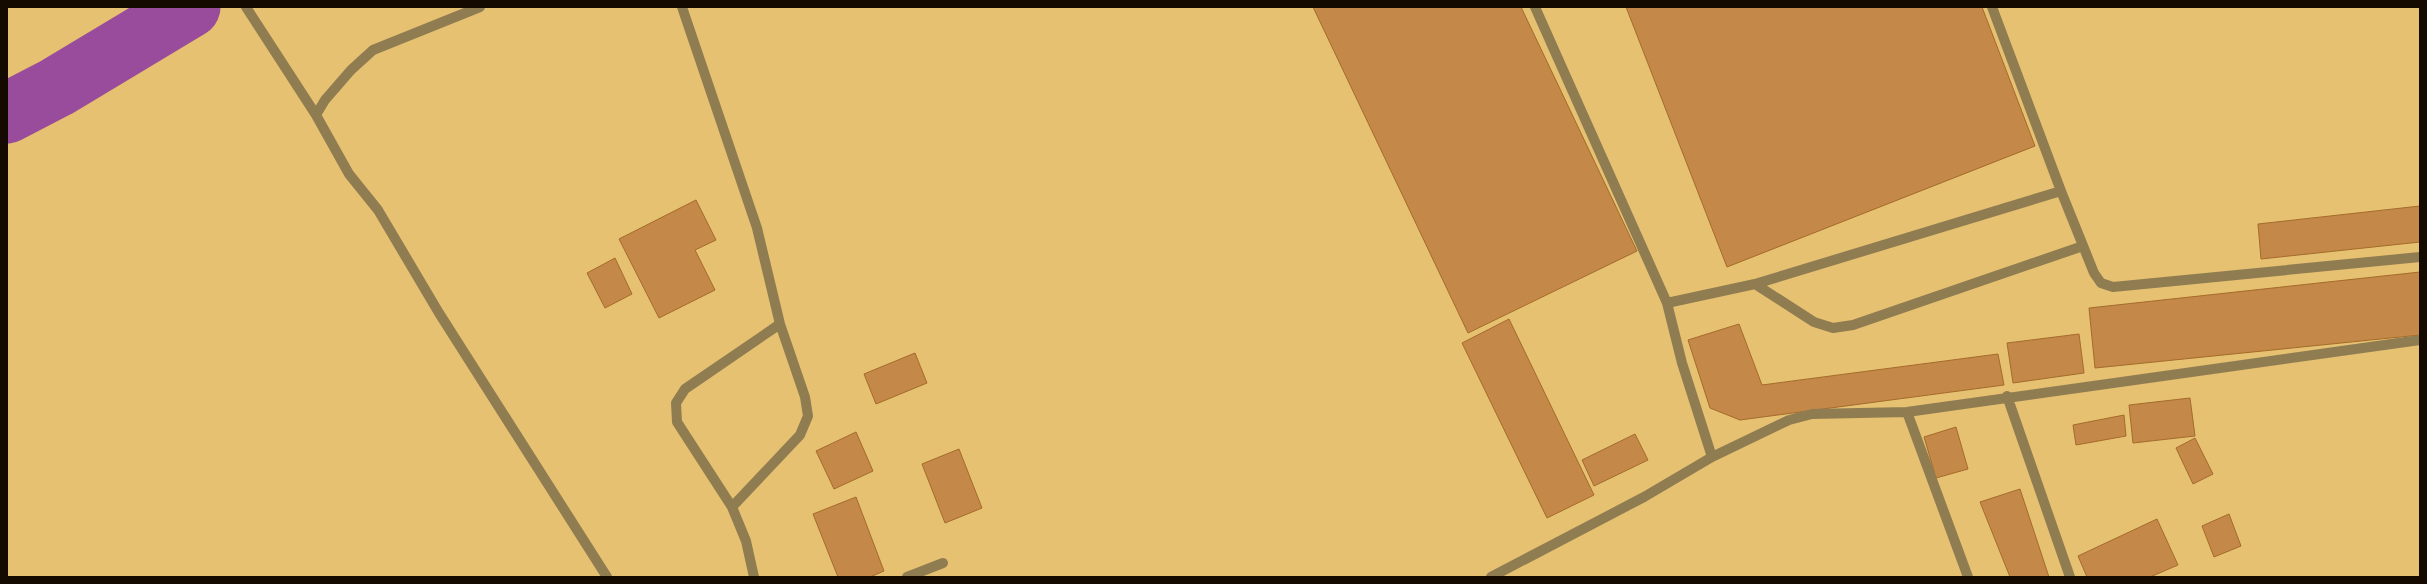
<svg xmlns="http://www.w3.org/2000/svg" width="2427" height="584" font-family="Helvetica,sans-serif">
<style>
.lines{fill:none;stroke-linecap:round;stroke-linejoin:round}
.river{stroke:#984c9b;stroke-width:61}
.building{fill:#c48849;stroke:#a46b2a}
.minor{stroke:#907c51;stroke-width:10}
</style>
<rect width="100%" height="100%" fill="#e5c171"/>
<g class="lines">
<path class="river" d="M7 113 57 87 190 7"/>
</g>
<path class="building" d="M1313 7H1521L1637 251 1468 333Z
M1626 7H1982L2035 146 1727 267Z
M696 200 716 240 695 250 715 290 659 318 619 239Z
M2420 206V242L2261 259 2258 224Z
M615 258 632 294 605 308 587 273Z
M2420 272V335L2095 368 2089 308Z
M1509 319 1594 495 1547 518 1462 343Z
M1739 324 1762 385 1998 354 2004 385 1740 420 1710 408 1688 340Z
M2079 334 2084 373 2013 383 2007 343Z
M915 353 927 383 876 404 864 374Z
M2190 398 2195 436 2133 443 2129 405Z
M2124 415 2126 436 2076 445 2073 425Z
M1956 427 1968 469 1936 478 1924 437Z
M856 432 873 471 834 489 816 451Z
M1635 434 1648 460 1594 486 1582 460Z
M2195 438 2213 474 2193 484 2176 448Z
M959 449 982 508 945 523 922 464Z
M2020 489 2049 577H2010L1980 502Z
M856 497 884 571 870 577H838L813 514Z
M2229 514 2241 546 2214 557 2202 526Z
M2157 519 2178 565 2150 577H2087L2078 556Z"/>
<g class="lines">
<path class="minor" d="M246 7 316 115 349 174 378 210 439 313 607 577
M682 7 757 228 780 324 805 397 808 416 800 435 732 507 746 541 754 577
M1535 7 1667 303
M1992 7 2061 191
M316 115 325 100 351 70 373 50 480 7
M1755 284 1814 322 1833 328 1853 325 2083 246
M2007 396 2070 577
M1907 412 1968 577
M1712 457 1682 363 1667 303 1755 284 2061 191 2094 273 2101 283 2113 287 2420 257
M732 507 677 422 676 403 685 389 780 324
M907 577 943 563
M1491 577 1644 497 1712 457 1789 420 1812 414 1907 412 2420 340"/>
</g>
<rect width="2427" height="584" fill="none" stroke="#140a00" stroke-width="16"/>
</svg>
